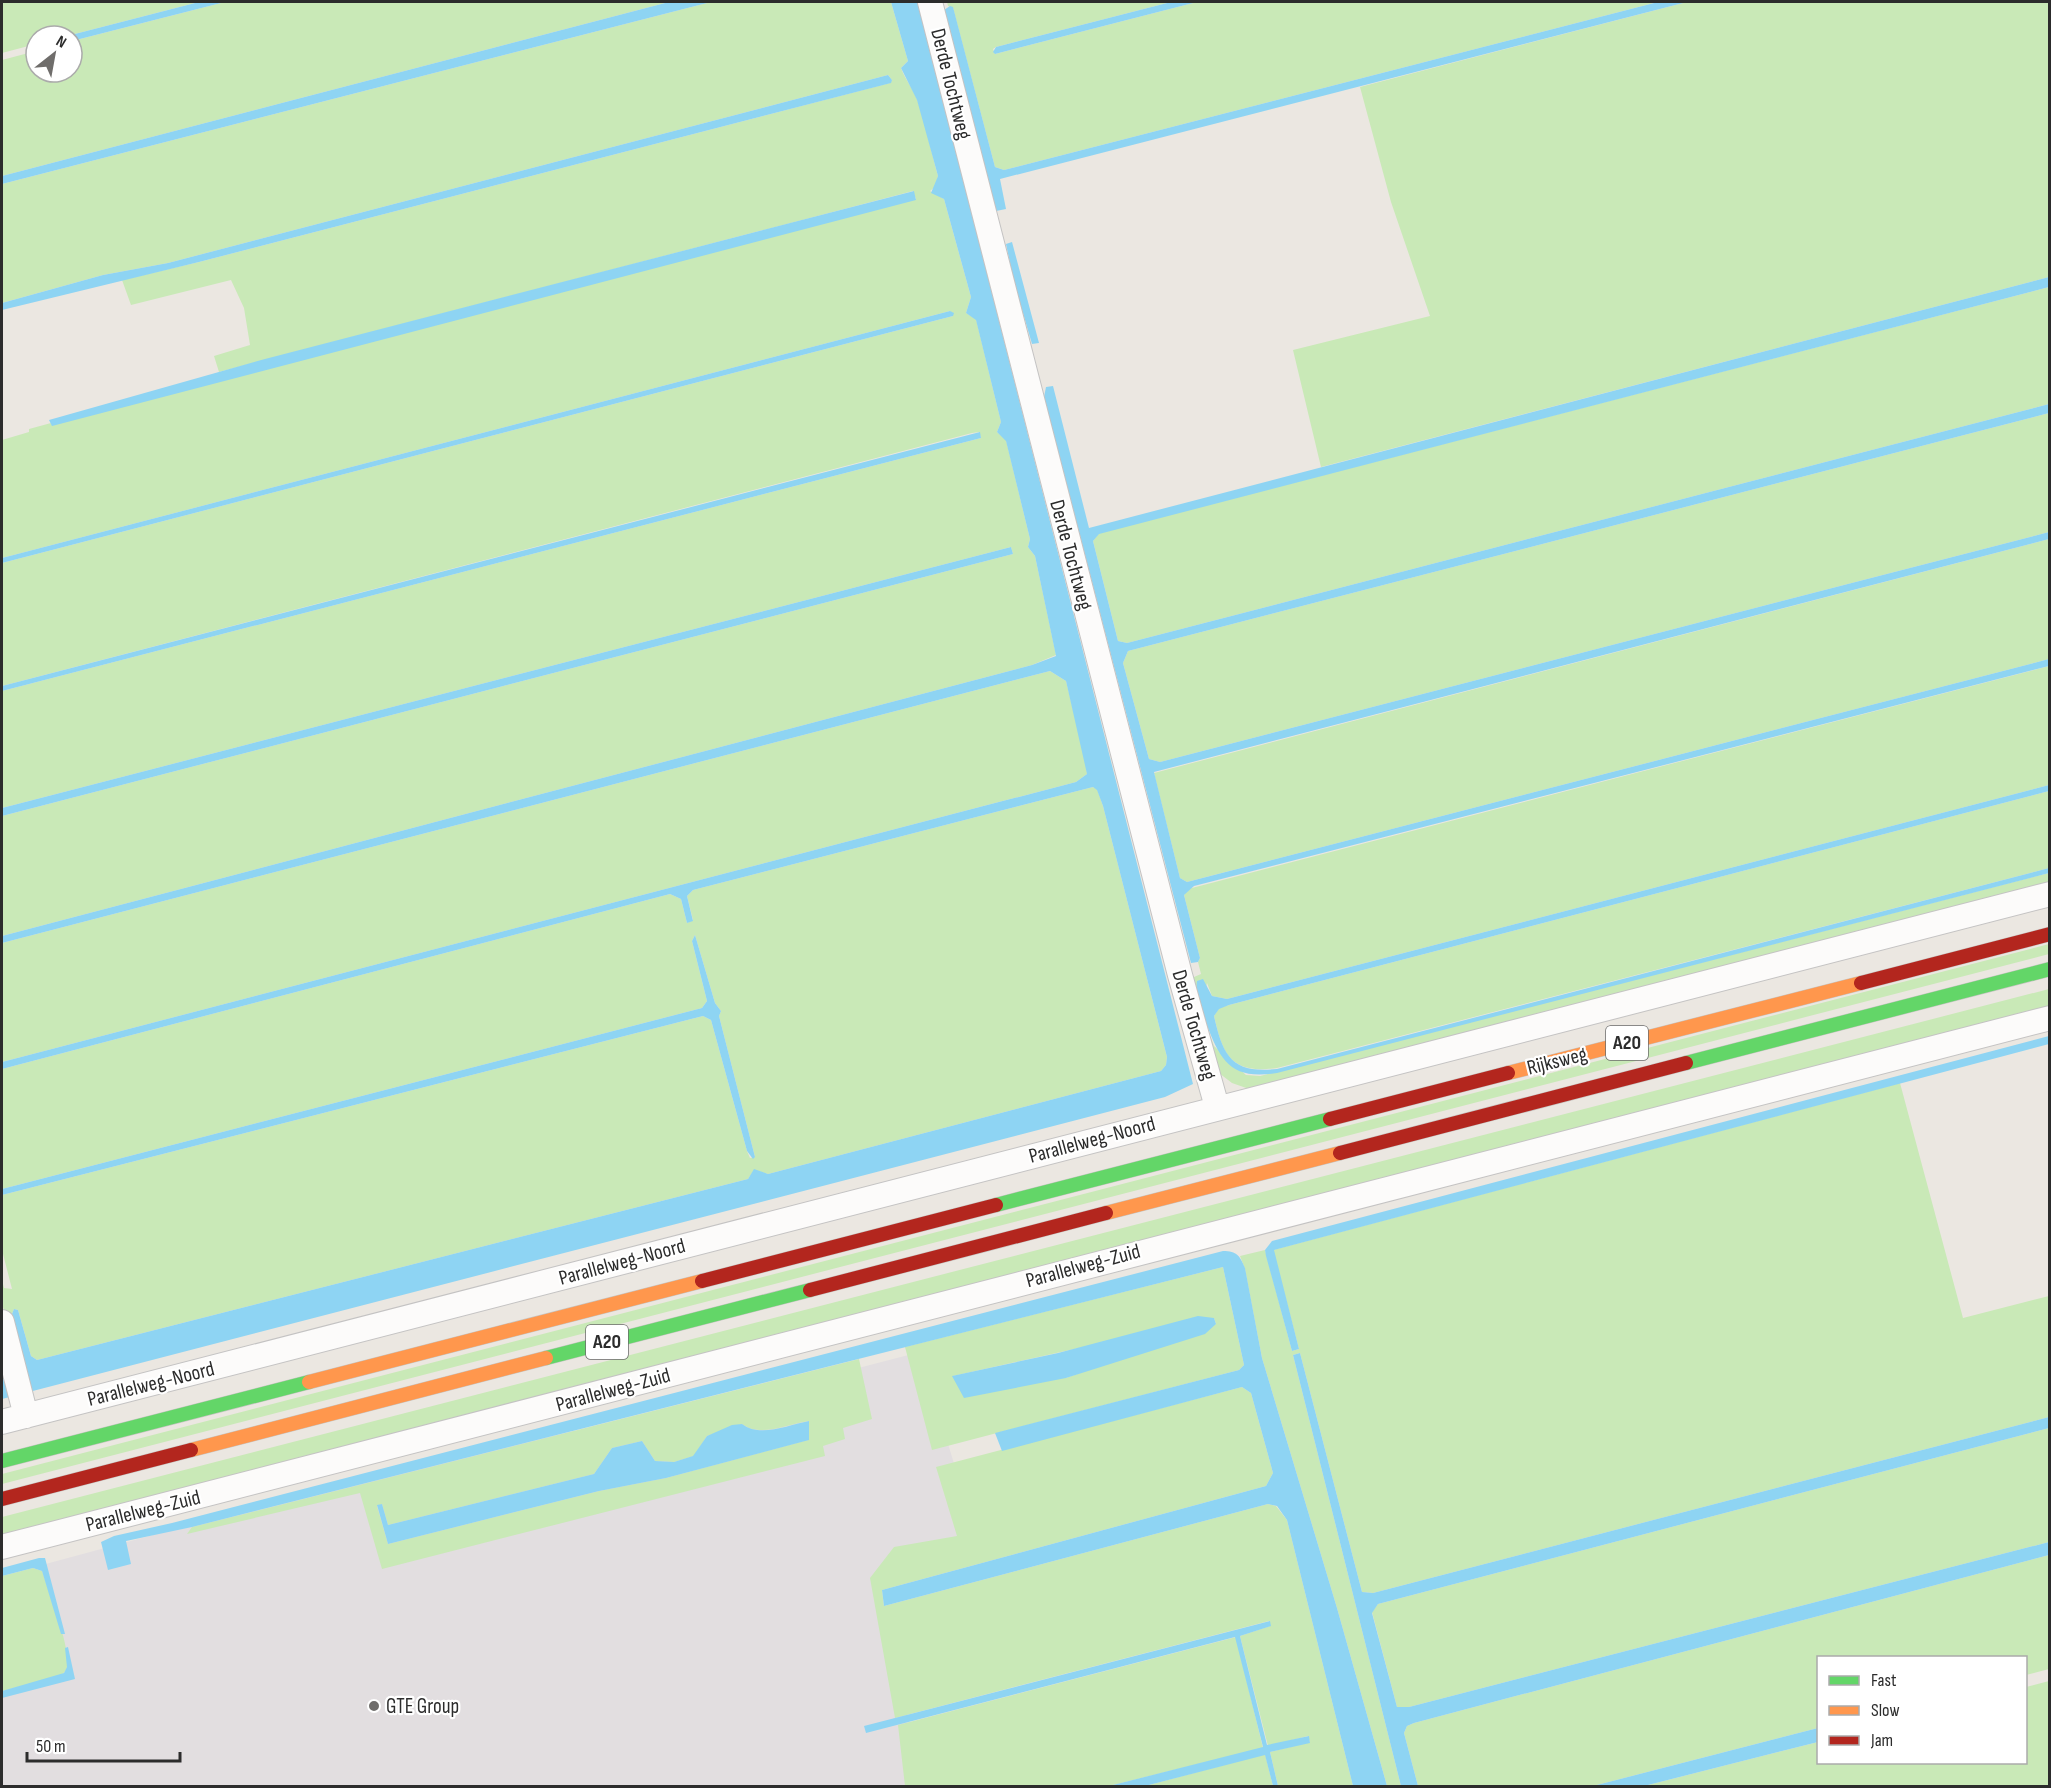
<svg xmlns="http://www.w3.org/2000/svg" width="2051" height="1788" font-family="'Sofia Sans Condensed',sans-serif">
<style>
.industrial{fill:#e2dee0}
.green{fill:#c9e9b7;fill-rule:evenodd}
.water{fill:#8ed4f3}
.lines{fill:none;stroke-linecap:round;stroke-linejoin:round}
.street-casing{stroke:#c4c3c3;stroke-width:26}
.fast-casing{stroke:#c6c4c2;stroke-width:15}
.slow-casing{stroke:#c6c4c2;stroke-width:15}
.jam-casing{stroke:#c6c4c2;stroke-width:15}
.street{stroke:#fcfbfa;stroke-width:24}
.fast{stroke:#63d668;stroke-width:14}
.slow{stroke:#ff974d;stroke-width:14}
.jam{stroke:#b3261e;stroke-width:14}
.poi-dot{fill:#6f6d6b;stroke:#fff;stroke-width:2}
.labels{text-anchor:middle;dominant-baseline:central;stroke-width:4.5;stroke-linejoin:round;paint-order:stroke}
.shield{fill:#fff;stroke:#6b6b6b;stroke-width:1.5}
.shield-label{font-size:20px;font-weight:bold;fill:#2c2c2c}
.street-label{font-size:21px;fill:#2c2c2c;stroke:#fff}
.poi-label{font-size:21px;fill:#2c2c2c;stroke:#fff;text-anchor:start}
</style>
<rect width="100%" height="100%" fill="#ebe7e1"/>
<path class="industrial" d="M920 1352 981 1552 876 1583 924 1786H2V1695L42 1565 371 1476 843 1372Z"/>
<path class="green" d="M2 2H199L67 36H36V44L2 53Z
M225 2H669L2 176V60L36 51V72H72V41Z
M711 2H891L908 61 901 68C905 80 914 89 918 102 926 126 931 151 938 176L935 187 930 191 944 199 971 297 966 313 976 319 1001 422 997 432 1006 440 1030 539 1028 547 1035 556 1056 655 1032 665 2 936V816L1013 554 1011 547 2 808V691L981 438 979 432 972 433 2 686V563L953 316 950 311 2 558V440L29 432V429L51 423 52 425 916 199 913 191 219 372 214 356 250 345 244 308 231 280 131 305 122 280 199 262 890 83 892 80 888 75 168 263 103 275 2 303V184Z
M947 2H1171L996 47 993 49 995 54 1197 2H1658L1004 170 995 167 953 8 948 6Z
M1687 2H2049V277L1321 467 1293 350 1430 316 1391 202 1360 87Z
M2049 287V404L1127 643 1118 641 1093 541 1099 533Z
M2049 413V532L1160 762 1149 759 1123 663 1128 651Z
M2049 539V659L1210 876 1187 882 1180 878 1154 773Z
M2049 666V785L1227 999 1212 996 1207 983 1201 1011 1214 1046 1246 1075 1260 1076 2049 873V886L1252 1090 1232 1083 1215 1070 1192 982 1194 977 1201 974 1198 962 1200 958 1184 895 1188 889Z
M1050 671 1066 681 1086 762 1087 774 1076 782 2 1062V943Z
M1093 787 1097 789 1103 806 1167 1057 1166 1065 1161 1071 768 1174 754 1170 748 1179 37 1360 31 1356 18 1310 14 1309 12 1314 25 1365 19 1371 2 1303V1280L4 1288 12 1289 2 1250V1195L703 1016 711 1020 747 1151 750 1158 755 1157 719 1016 721 1011 715 1003 695 935 692 941 707 1001 702 1008 2 1189V1069L670 894 681 899 687 923 693 920 687 896 693 890Z
M2049 791V868L1277 1068C1231 1074 1223 1056 1214 1016L1219 1008 1229 1005Z
M2049 944V954L2 1484V1474Z
M2049 989V1011L2 1539V1517Z
M1900 1083 1963 1318 2049 1296V1417L1373 1593 1362 1592 1300 1353 1293 1355 1401 1786H1387L1337 1608 1262 1358 1245 1269 1240 1256 1265 1250 1292 1351 1299 1349 1273 1250Z
M1223 1267 1244 1365 1239 1370 932 1450 905 1347ZM1214 1318 1216 1324 1066 1378 953 1376Z
M859 1359 872 1419 843 1428 845 1439 823 1446 825 1456 382 1569 360 1493 187 1534 192 1527ZM809 1421 808 1440 666 1478 599 1491 388 1544 377 1506 382 1504 388 1525 594 1474 612 1448 642 1441 655 1461 674 1462 694 1456 707 1436 742 1424C760 1438 788 1424 809 1421Z
M1242 1387 1251 1393 1273 1473 1266 1486 882 1590 884 1606 1268 1504 1276 1506 1287 1520 1353 1786H1278L1270 1752 1310 1742 1308 1736 1268 1746 1240 1636 1270 1626 1269 1621 895 1718 870 1578 894 1547 957 1536 936 1467Z
M2049 1428V1542L1409 1707H1397L1372 1612 1378 1604Z
M2049 1555V1669L2026 1675V1658H1818V1728L1593 1786H1418L1404 1733 1407 1726 1414 1723Z
M33 1568 42 1571C49 1593 71 1648 67 1667 66 1673 61 1675 57 1677L2 1691V1576Z
M1236 1637 1263 1748 1109 1786H905L898 1725Z
M2049 1681V1786H1644L1818 1742V1762H2026V1687Z
M1265 1754 1273 1786H1145Z"/>
<path class="water" d="M199 2H225L72 41V36H67Z
M669 2H711L2 184V176Z
M891 2H918L1193 1084 1165 1097 2 1399V1369L25 1365 12 1314 14 1309 18 1310 31 1356 37 1360 748 1179 754 1169 768 1174 1161 1071 1166 1065 1167 1057 1103 806 1097 790 1093 787 693 890 687 896 693 921 687 923 681 899 670 894 2 1069V1062L1076 782 1087 774 1066 681 1050 671 2 943V936L1032 665 1056 656 1035 556 1028 547 1030 539 1006 441 997 432 1001 422 976 320 966 313 971 297 944 199 931 193 938 176 917 100 901 68 908 61Z
M1171 2H1197L995 54 993 52 996 47Z
M1658 2H1687L1000 179 1006 209 996 211 944 10 950 6 953 7 995 167 1004 170Z
M888 75 892 80 891 83 199 262 2 310V303L103 275 168 263Z
M914 191 916 200 52 426 49 420 265 359Z
M1012 242 1039 343 1032 344 1014 282 1006 244Z
M2049 277V287L1099 534 1093 541 1118 641 1127 643 2049 404V413L1128 651 1123 663 1149 759 1160 762 2049 532V539L1154 772 1180 878 1187 882 2049 659V666L1194 886 1184 895 1200 958 1198 962 1191 963 1044 397 1046 387 1053 386 1089 528Z
M950 311 954 313 953 316 2 563V558Z
M980 432 981 438 2 691V686Z
M1011 547 1013 554 2 816V808Z
M2049 785V791L1229 1005 1219 1009 1214 1016C1223 1056 1232 1074 1277 1069L2049 868V873L1277 1073C1231 1080 1221 1062 1206 1023 1201 1011 1195 995 1197 981L1203 979 1212 996 1227 999Z
M695 935 715 1003 721 1011 719 1016 755 1157 753 1159 747 1151 711 1020 703 1016 2 1195V1189L702 1008 707 1001 692 941Z
M2049 1036V1044L1274 1250 1299 1349 1292 1351 1266 1256 1265 1250 1272 1241Z
M1223 1251C1237 1251 1240 1256 1245 1268L1262 1358 1337 1608 1387 1786H1353L1287 1520 1277 1506 1268 1504 884 1606 882 1590 1266 1486 1273 1473 1251 1393 1242 1387 1002 1451 995 1433 1239 1370 1244 1365 1223 1267 192 1527 126 1541 131 1564 108 1570 101 1542 114 1536 172 1523Z
M1198 1316 1214 1318 1216 1324 1205 1334 1066 1378 964 1398 952 1376 1058 1353Z
M1300 1353 1362 1592 1373 1593 2049 1417V1428L1378 1604 1372 1613 1397 1707H1409L2049 1542V1555L1414 1723 1407 1726 1404 1733 1418 1786H1401L1293 1355Z
M809 1421V1440L666 1478 599 1491 388 1544 377 1505 382 1504 388 1525 594 1474 612 1448 642 1441 655 1461 674 1462 693 1456 707 1436 732 1425 742 1424C760 1438 788 1425 809 1421Z
M39 1558H45L65 1634H61L42 1571 33 1568 2 1576V1568Z
M1270 1621 1271 1626 1240 1636 1267 1745 1309 1736 1310 1743 1270 1752 1278 1786H1273L1265 1755 1145 1786H1109L1263 1747 1235 1637 866 1733 864 1726Z
M68 1647 75 1679 2 1698V1691L64 1673 67 1667 65 1648Z
M1818 1728V1742L1644 1786H1593Z"/>
<g class="lines">
<g class="street-casing">
<path id="street" d="M930 2 1180 975 1217 1107
M2 1322 26 1416
M2 1422 2050 894
M2 1547 2050 1018"/>
</g>
<g class="fast-casing">
<path id="fast" d="M1686 1063 2050 969
M996 1205 1330 1119
M546 1358 810 1290
M2 1461 309 1382"/>
</g>
<g class="slow-casing">
<path id="slow" d="M1508 1073 1861 983
M1106 1213 1340 1153
M309 1382 702 1281
M191 1450 546 1358"/>
</g>
<g class="jam-casing">
<path id="jam" d="M1861 983 2050 934
M1330 1119 1508 1073
M1340 1153 1686 1063
M702 1281 996 1205
M810 1290 1106 1213
M2 1499 191 1450"/>
</g>
<use href="#street" class="street"/>
<use href="#fast" class="fast"/>
<use href="#slow" class="slow"/>
<use href="#jam" class="jam"/>
</g>
<circle class="poi-dot" cx="374" cy="1706" r="6"/>
<g class="labels">
<g class="shield">
<rect x="1606" y="1026" width="42" height="34" rx="4.5"/>
<rect x="586" y="1325" width="42" height="34" rx="4.5"/>
</g>
<g class="shield-label">
<text x="1627" y="1043">A20</text>
<text x="607" y="1342">A20</text>
</g>
<g class="street-label">
<text transform="translate(951 84) rotate(76)">Derde Tochtweg</text>
<text transform="translate(1071 555) rotate(75)">Derde Tochtweg</text>
<text transform="translate(1194 1025) rotate(74)">Derde Tochtweg</text>
<text transform="translate(1557 1061) rotate(-14)">Rijksweg</text>
<text transform="translate(1092 1140) rotate(-15)">Parallelweg-Noord</text>
<text transform="translate(622 1262) rotate(-15)">Parallelweg-Noord</text>
<text transform="translate(1083 1266) rotate(-15)">Parallelweg-Zuid</text>
<text transform="translate(151 1384) rotate(-14)">Parallelweg-Noord</text>
<text transform="translate(613 1390) rotate(-15)">Parallelweg-Zuid</text>
<text transform="translate(143 1511) rotate(-14)">Parallelweg-Zuid</text>
</g>
<g class="poi-label">
<text x="386" y="1706">GTE Group</text>
</g>
</g>
<rect width="2051" height="1788" fill="none" stroke="#2c2c2c" stroke-width="6"/>
<rect x="1817" y="1656" width="210" height="108" fill="#ffffff" stroke="#ababab" stroke-width="1.5"/>
<rect x="1829" y="1676" width="30" height="9" fill="#63d668" stroke="#ababab" stroke-width="1.5"/>
<text x="1871" y="1686" font-size="18" fill="#2c2c2c">Fast</text>
<rect x="1829" y="1706" width="30" height="9" fill="#ff974d" stroke="#ababab" stroke-width="1.5"/>
<text x="1871" y="1716" font-size="18" fill="#2c2c2c">Slow</text>
<rect x="1829" y="1736" width="30" height="9" fill="#b3261e" stroke="#ababab" stroke-width="1.5"/>
<text x="1871" y="1746" font-size="18" fill="#2c2c2c">Jam</text>
<g transform="translate(54 54) rotate(31)"><circle r="28" fill="#ffffff" stroke="#ababab" stroke-width="1.5"/>
<path d="M0-4.5L10 22L0 15L-10 22Z" fill="#6f6d6b"/>
<text y="-9" font-size="16" font-weight="bold" text-anchor="middle" fill="#2c2c2c">N</text>
</g>
<path d="M27 1752v9h153v-9" fill="none" stroke="#2c2c2c" stroke-width="3"/>
<text x="36" y="1752" font-size="18" fill="#2c2c2c" stroke="#ffffff" stroke-width="4.5" paint-order="stroke">50 m</text>
</svg>
